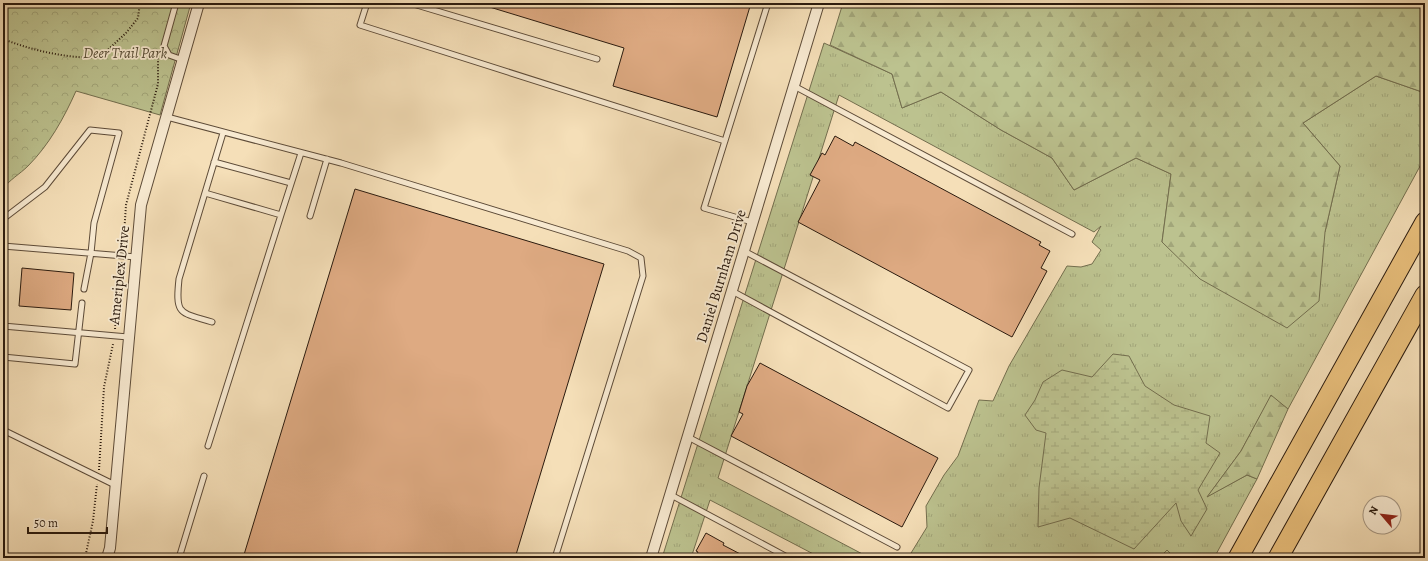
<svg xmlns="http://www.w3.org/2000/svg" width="1428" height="561" font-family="Alegreya,serif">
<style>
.grass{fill:url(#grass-tufts);stroke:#736e4e}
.forest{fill:url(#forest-firs);stroke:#736e4e}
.wetland{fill:url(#wetland-marsh);stroke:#736e4e}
.park{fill:url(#park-crowns);stroke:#736e4e}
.building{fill:#deaa82;stroke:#2a1a0e}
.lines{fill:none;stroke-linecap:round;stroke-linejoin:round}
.lane-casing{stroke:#5d4b38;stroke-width:7}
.street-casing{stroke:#5d4b38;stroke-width:12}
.highway-casing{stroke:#2a1a0e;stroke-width:21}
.path{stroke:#2a1a0e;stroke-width:2;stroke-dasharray:1 2;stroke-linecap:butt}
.lane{stroke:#f8ead1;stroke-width:5}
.street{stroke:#f8ead1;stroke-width:10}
.highway{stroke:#eac07c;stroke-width:19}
.labels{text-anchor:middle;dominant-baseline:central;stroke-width:3.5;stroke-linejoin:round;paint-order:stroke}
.park-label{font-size:15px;font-style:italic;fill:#564c35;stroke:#f8ead1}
.street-label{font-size:15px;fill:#2a1a0e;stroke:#f8ead1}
</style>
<defs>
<pattern id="grass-tufts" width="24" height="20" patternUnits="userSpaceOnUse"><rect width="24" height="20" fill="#bcc28f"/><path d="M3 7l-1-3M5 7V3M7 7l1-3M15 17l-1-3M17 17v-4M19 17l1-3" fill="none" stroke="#a2a67a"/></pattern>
<pattern id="forest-firs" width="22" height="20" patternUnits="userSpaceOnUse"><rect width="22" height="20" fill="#bcc28f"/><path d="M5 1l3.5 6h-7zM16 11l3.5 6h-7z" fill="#a2a67a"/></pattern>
<pattern id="wetland-marsh" width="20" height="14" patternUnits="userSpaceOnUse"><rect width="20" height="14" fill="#bcc28f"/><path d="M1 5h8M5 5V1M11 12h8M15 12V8" fill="none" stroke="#a2a67a"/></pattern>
<pattern id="park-crowns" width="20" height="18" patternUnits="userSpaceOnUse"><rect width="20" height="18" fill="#bcc28f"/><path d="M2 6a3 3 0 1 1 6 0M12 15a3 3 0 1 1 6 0" fill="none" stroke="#a2a67a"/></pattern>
</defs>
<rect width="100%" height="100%" fill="#f5dfb8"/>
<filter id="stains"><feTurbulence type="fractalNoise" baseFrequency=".005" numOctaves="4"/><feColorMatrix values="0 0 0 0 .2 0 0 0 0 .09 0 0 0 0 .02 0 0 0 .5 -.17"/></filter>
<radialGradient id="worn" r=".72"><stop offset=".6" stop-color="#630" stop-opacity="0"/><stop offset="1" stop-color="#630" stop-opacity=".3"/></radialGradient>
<path class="grass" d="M824 43 892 74 902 108 941 92 1001 130 1052 158 1074 190 1136 158 1171 174 1162 242 1325 232 1340 166 1303 123 1376 76 1425 93V157L1288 409 1271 396 1241 451 1208 496 1247 475 1257 479 1214 558H1175L1167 550 1159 558H908L927 527 926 506 944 475 958 456 979 400 993 401 1009 366 1067 266 1081 267 1092 264 1101 250 1092 242 1101 226 1094 232 839 95 718 478 870 558H821L710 500 691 558H662Z"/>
<path class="forest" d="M843 3H1425V93L1376 76 1303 123 1340 166 1325 232 1319 301 1287 328 1200 279 1162 242 1171 174 1136 158 1074 190 1052 158 1001 130 941 92 902 108 892 74 830 45Z
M1271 395 1288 409 1257 479 1247 475 1207 497 1241 451Z
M1167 550 1175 558H1159Z"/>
<path class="wetland" d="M1113 354 1129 356 1145 386 1174 405 1210 416 1206 443 1220 453 1198 490 1207 509 1191 536 1181 521 1176 503 1134 549 1070 518 1038 527 1039 488 1046 433 1036 430 1025 415 1035 400 1043 382 1062 370 1092 377Z"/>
<path class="park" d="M3 3H191L160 115 76 91C64 118 49 145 28 166 20 174 9 180 3 189Z"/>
<path class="building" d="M484 3H751L717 117 613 86 624 48 483 5Z
M835 136 853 146 855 142 1041 242 1039 245 1050 251 1041 268 1047 271 1012 337 798 222 820 180 810 175 822 153 825 155Z
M355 189 604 264 515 558H243Z
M22 268 74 273 71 310 19 306Z
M760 363 938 458 902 527 731 436 743 414 739 412 747 386Z
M706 533 724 543 723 545 748 558H695L698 552 696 551Z"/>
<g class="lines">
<g class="lane-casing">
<path id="lane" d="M176 3 164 46 169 55 183 60
M367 3 360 25 725 141
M410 3 597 59
M794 86 1072 234
M167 117 341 163 628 251 641 258 643 276 555 558
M214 162 291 183
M205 193 281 215 301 153
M310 216 327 159
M3 222V219L45 187 90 130 119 133 94 223 91 253 84 289
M752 222 704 208 768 3
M3 246 136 257
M732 291 948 408 969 370 744 251
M212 322C180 312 175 316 179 279L223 133
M3 326 128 337
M3 357 75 364 82 303
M3 430 115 485
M688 437 897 547
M208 446 281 215
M671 495 789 558
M179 558 204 476"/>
</g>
<g class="street-casing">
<path id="street" d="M107 558 110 548 141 205 199 3
M651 558 819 3"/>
</g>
<g class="highway-casing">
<path id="highway" d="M1238 558 1425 222
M1278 558 1425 295"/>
</g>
<path class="path" d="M3 39C34 51 66 58 99 58L126 33 138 18 140 3
M123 250 126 205 158 84V52
M115 329 122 262
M99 470 104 387 113 344
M85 558 93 521 97 484"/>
<use href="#lane" class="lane"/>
<use href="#street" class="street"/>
<use href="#highway" class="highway"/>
</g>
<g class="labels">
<g class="park-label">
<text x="125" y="53">Deer Trail Park</text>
</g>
<g class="street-label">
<text transform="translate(119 275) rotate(-84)">Ameriplex Drive</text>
<text transform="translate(721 276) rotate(-73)">Daniel Burnham Drive</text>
</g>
</g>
<rect width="1428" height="561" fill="none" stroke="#f5dfb8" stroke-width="16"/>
<rect x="4" y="4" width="1420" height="553" fill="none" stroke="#2a1a0e" stroke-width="2"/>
<rect x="8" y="8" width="1412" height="545" fill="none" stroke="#2a1a0e"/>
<g transform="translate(1382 515) rotate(298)"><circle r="19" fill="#f8ead1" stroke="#a69783"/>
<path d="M0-3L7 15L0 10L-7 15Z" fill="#8f2418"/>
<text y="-6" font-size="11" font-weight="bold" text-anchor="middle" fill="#2a1a0e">N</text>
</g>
<path d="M28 527v6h79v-6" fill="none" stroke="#2a1a0e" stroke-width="2"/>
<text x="34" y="527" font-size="12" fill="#2a1a0e" stroke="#f8ead1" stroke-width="3" paint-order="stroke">50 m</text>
<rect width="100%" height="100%" filter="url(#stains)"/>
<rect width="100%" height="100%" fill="url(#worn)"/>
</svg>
